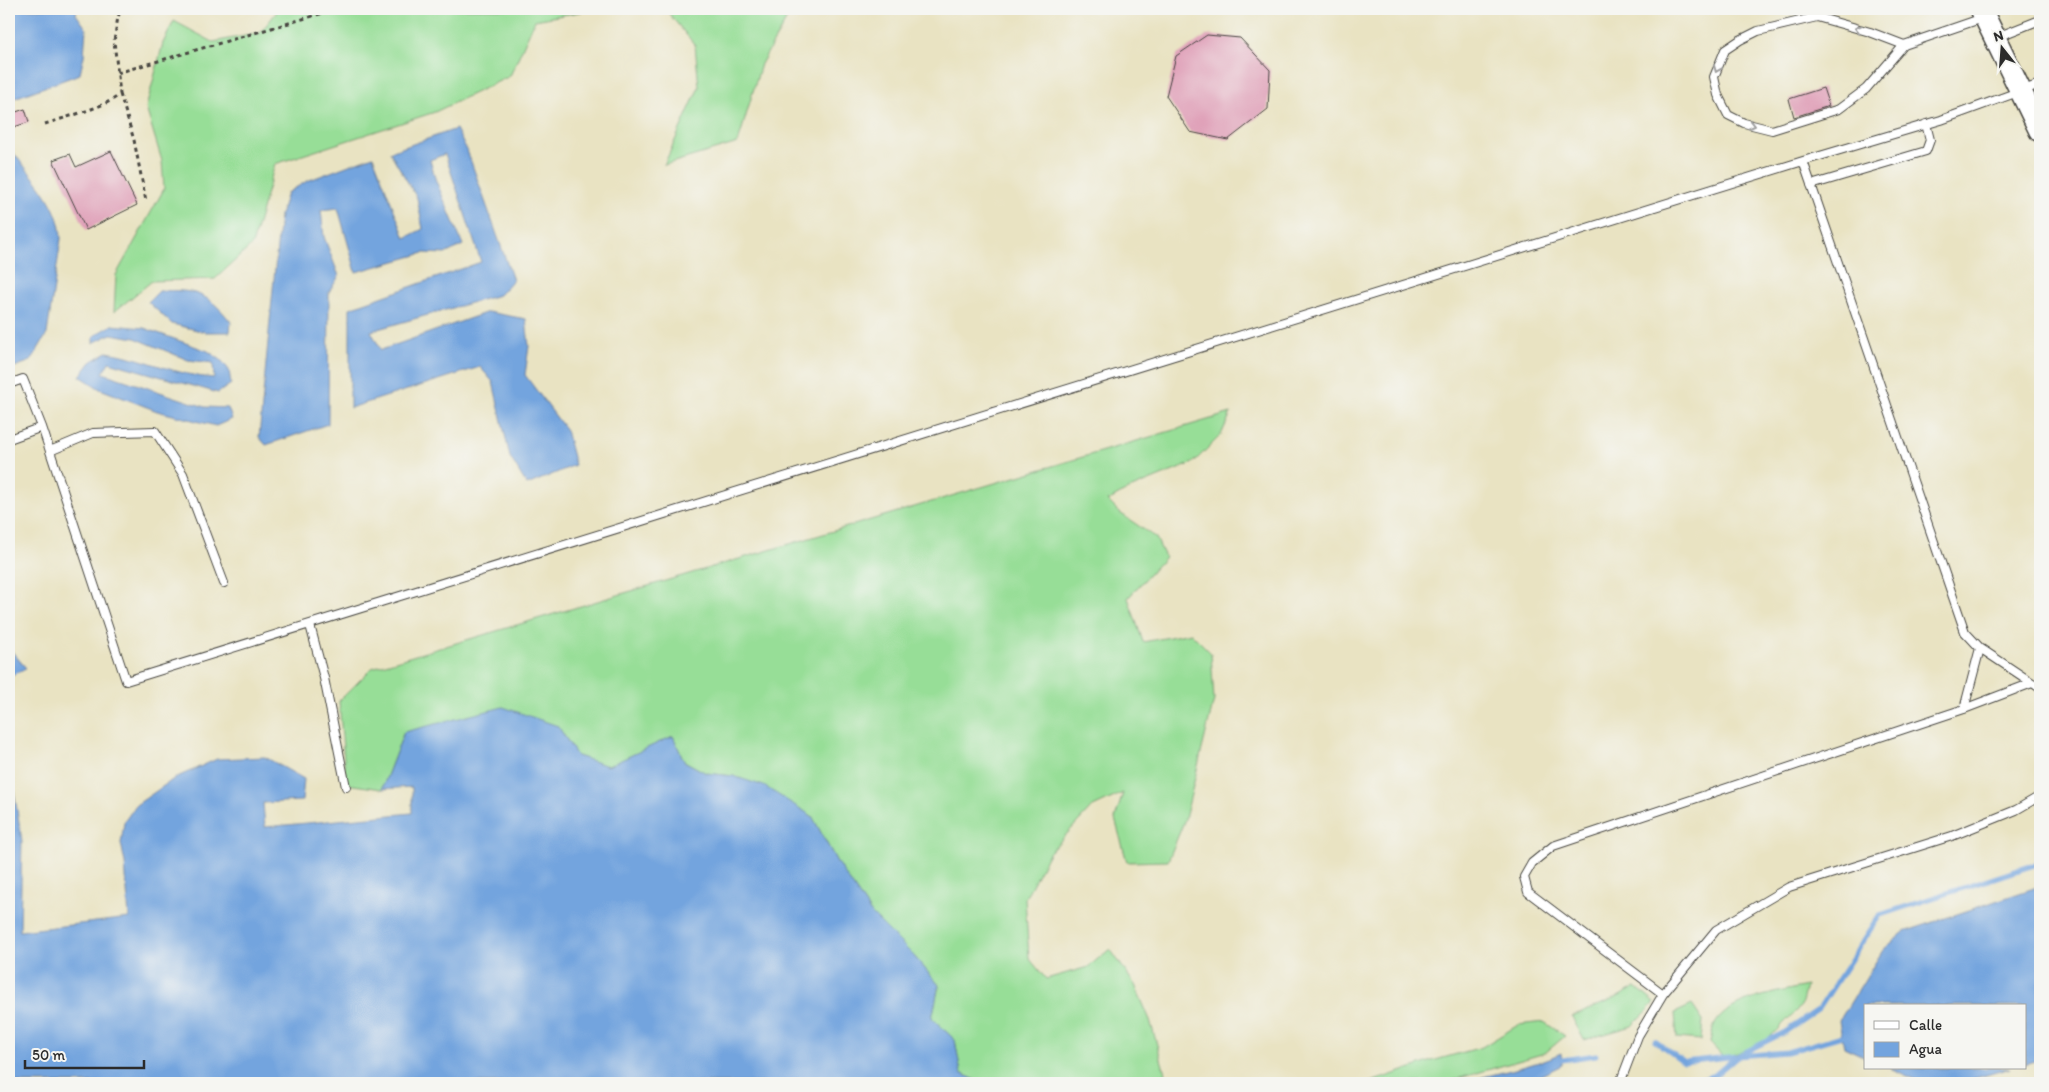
<svg xmlns="http://www.w3.org/2000/svg" width="2049" height="1092" font-family="Itim,sans-serif">
<style>
.grass{fill:#97de97;stroke:#618461}
.water{fill:#73a4de;stroke:#4f6884}
.lines{fill:none;stroke-linecap:round;stroke-linejoin:round}
.stream{stroke:#73a4de;stroke-width:5}
.building{fill:#df9fb7}
.lane-casing{stroke:#484742;stroke-width:10}
.secondary-casing{stroke:#484742;stroke-width:24}
.path{stroke:#484742;stroke-width:3;stroke-dasharray:4 4;stroke-linecap:butt}
.lane{stroke:#fff;stroke-width:8}
.secondary{stroke:#fff;stroke-width:21}
.oneway{stroke:#a0a0a0}
</style>
<rect width="100%" height="100%" fill="#f6f6f2"/>
<filter id="ink" filterUnits="userSpaceOnUse"><feTurbulence type="fractalNoise" baseFrequency=".02" numOctaves="2"/><feDisplacementMap in="SourceGraphic" scale="10" xChannelSelector="R" yChannelSelector="G"/><feConvolveMatrix kernelMatrix="1 2 1 2 8 2 1 2 1" color-interpolation-filters="sRGB"/></filter>
<filter id="wash" filterUnits="userSpaceOnUse"><feTurbulence type="fractalNoise" baseFrequency=".0096" numOctaves="4" result="noise"/><feDisplacementMap in="SourceGraphic" scale="20" xChannelSelector="R" yChannelSelector="G"/><feGaussianBlur stdDeviation="1.12" result="paint"/><feColorMatrix in="noise" values="0 0 0 0 0 0 0 0 0 0 0 0 0 0 0 0 0 1.4 0 .05"/><feComposite in="paint" operator="in"/></filter>
<g filter="url(#wash)">
<rect width="100%" height="100%" fill="#e9e3c2"/>
<path class="grass" d="M279 9H596L535 20 510 76 435 112 275 164 252 245 215 279 152 281 114 312 116 275 164 189 162 161 146 108 163 43 174 21 213 42 260 33Z
M665 9H802L792 10 761 64 738 143 664 165 699 87 695 45Z
M1231 413 1221 435 1193 463 1127 490 1108 501 1120 513 1156 538 1165 557 1128 598 1143 642 1191 633 1211 653 1214 700 1185 819 1168 861 1127 862 1115 819 1123 793 1091 808 1049 853 1025 898 1029 958 1046 979 1088 967 1110 949 1135 985 1150 1020 1165 1073 1158 1083H981L961 1073 955 1040 932 1018 939 985 913 955 871 913 838 864 812 816 733 776 706 773 684 761 673 736 608 767 577 756 558 726 404 732 382 789 346 784 339 701 372 668Z
M1806 986 1801 1006 1764 1043 1724 1058 1710 1043C1711 1038 1712 1029 1715 1024 1729 999 1780 992 1806 986Z
M1636 987 1655 1003 1632 1026 1584 1040 1572 1017 1616 998Z
M1692 1005 1703 1021 1701 1040 1677 1038 1675 1013Z
M1544 1022 1565 1036 1545 1053 1443 1083H1368L1432 1061 1482 1047 1518 1025Z"/>
<path class="water" d="M9 9H77L76 14 86 28 84 56 80 74 9 100Z
M456 129 468 153 513 280 499 295 371 331 381 350 488 312 526 319 529 346 525 375 566 430 575 465 527 485 510 457 493 382 480 367 350 408V308L481 262 445 154 430 160 436 181 463 245 445 254 424 253 356 272 338 208 321 210 324 237 339 276 329 292 328 424 266 445 259 437 280 215 287 193 307 181 373 156 405 238 423 229 417 198 390 152Z
M9 147C29 174 61 203 61 239L47 334 31 361 9 369Z
M159 291C195 289 208 293 231 322L230 332H205L172 324 148 302Z
M112 325 144 328 208 351 221 360 229 370 231 384 218 393 109 362 103 373 205 407 228 408 232 419 216 426 157 411 100 389 80 376 91 362 107 352C143 357 177 376 214 378L213 363 188 360 135 338 111 334 93 343 94 336Z
M9 648 26 668 9 677Z
M503 707 558 726 577 756 608 766 673 736 684 761 706 773 733 776 764 786 812 816 838 864 871 913 913 955 939 985 932 1018 955 1040 961 1073 981 1083H9V760L22 841 20 931 129 918 125 863 121 843 124 822 136 805 175 778 217 759 265 757 304 779 302 801 263 803 265 827 412 813V787L382 789 404 732Z
M2040 886V1059L2025 1064V1006H1865V1057L1844 1047 1839 1021 1883 950 1904 932Z
M1561 1053 1562 1065 1525 1083H1461C1494 1073 1530 1068 1561 1053Z
M1890 1068H2010L1959 1083H1923Z"/>
<g class="lines">
<path class="stream" d="M1655 1041 1684 1062 1737 1056 1785 1032 1819 1009 1880 915 2040 863
M1562 1060 1596 1055
M1691 1083 1715 1075 1737 1056 1787 1052 1842 1036"/>
</g>
<g id="blocks">
<path class="building" d="M1207 35 1240 38 1270 70 1268 109 1228 140 1190 132 1166 96 1176 56Z
M1823 88 1829 106 1794 117 1789 99Z
M25 109 29 122 14 127 10 114Z
M111 151 137 205 86 230 53 160 70 154 76 167Z"/>
</g>
</g>
<g filter="url(#ink)">
<use href="#blocks" fill-opacity="0" stroke="#484742" stroke-width="1"/>
<g class="lines">
<g class="lane-casing">
<path id="lane" d="M1997 37 2040 20
M1904 45 1870 32 1817 17 1758 31 1740 40 1725 50 1714 77 1718 95 1728 115 1744 123 1772 130 1839 109 1866 89 1904 45 1983 18
M1803 161 1965 632 1980 648 2040 688
M1811 185 1926 151 1930 140 1926 124
M9 384 23 379 42 427 126 681 1803 161 1941 120 2040 84
M9 439 42 427
M50 451 93 433 155 431 183 474 224 583
M310 625 324 678 346 787
M1964 709 1980 648
M1663 994 1528 892 1524 877 1532 863 1553 846 1964 709 2032 683
M1620 1083 1638 1036 1663 994 1716 930 1789 887 1952 836 2016 810 2040 796"/>
</g>
<g class="secondary-casing">
<path id="secondary" d="M1981 9 2040 131"/>
</g>
<path class="path" d="M117 73 337 9
M120 94 134 140 146 201
M45 124C63 118 109 106 120 94L114 41 118 17 121 9"/>
<use href="#lane" class="lane"/>
<use href="#secondary" class="secondary"/>
</g>
<defs><path id="oneway-chevron" d="M-2-3.5L2.5 0L-2 3.5" fill="none" stroke-width="1.6" stroke-linecap="round" stroke-linejoin="round" transform="scale(1.25)"/></defs>
<g class="oneway">
<use href="#oneway-chevron" transform="translate(1858 29) rotate(-165)"/>
<use href="#oneway-chevron" transform="translate(1717 69) rotate(112)"/>
<use href="#oneway-chevron" transform="translate(1752 125) rotate(14)"/>
</g>
</g>
<rect width="2049" height="1092" fill="none" stroke="#f6f6f2" stroke-width="30"/>
<rect x="1864" y="1004" width="162" height="65" fill="#f6f6f2" stroke="#a5a5a2"/>
<rect x="1874" y="1021" width="25" height="8" fill="#ffffff" stroke="#a5a5a2"/>
<text x="1909" y="1030" font-size="15" fill="#2b2b2b">Calle</text>
<rect x="1874" y="1042" width="25" height="15" fill="#73a4de" stroke="#a5a5a2"/>
<text x="1909" y="1054" font-size="15" fill="#2b2b2b">Agua</text>
<g transform="translate(2002 48) rotate(343)" stroke="#f6f6f2" stroke-width="4" paint-order="stroke">
<path d="M0-4L9 19L0 12L-9 19Z" fill="#2b2b2b"/>
<text y="-8" font-size="14" font-weight="bold" text-anchor="middle" fill="#2b2b2b">N</text>
</g>
<path d="M25 1060v8h119v-8" fill="none" stroke="#2b2b2b" stroke-width="2.5"/>
<text x="32" y="1060" font-size="15" fill="#2b2b2b" stroke="#f6f6f2" stroke-width="4" paint-order="stroke">50 m</text>
</svg>
